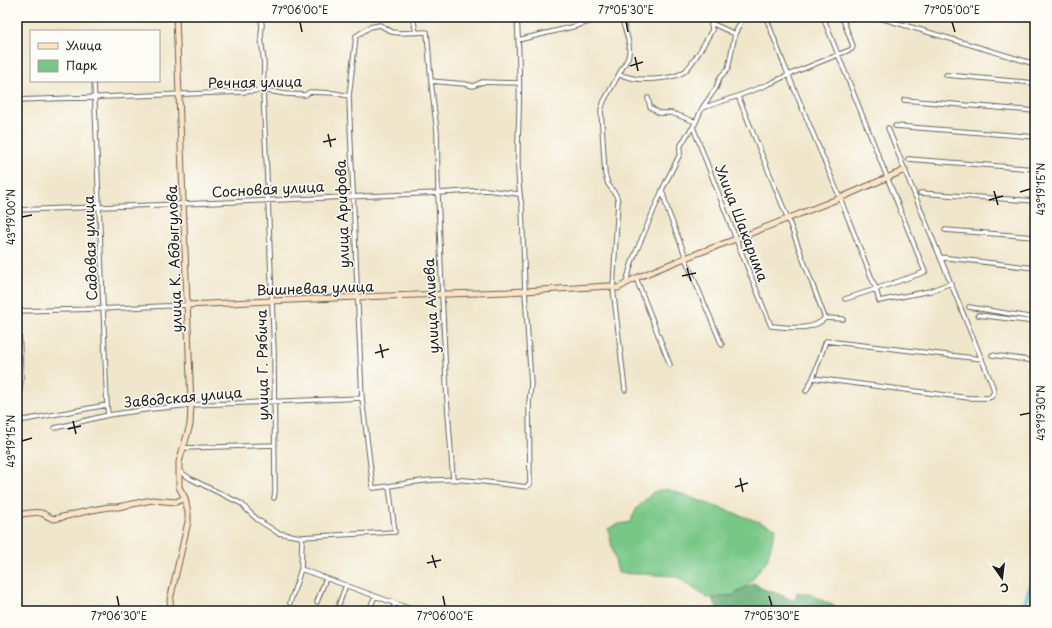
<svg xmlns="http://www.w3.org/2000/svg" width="1052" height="628" font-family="'Playpen Sans',sans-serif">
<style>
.green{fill:#78c787;stroke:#4a7252}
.forest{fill:#62ac74;stroke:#3f6448}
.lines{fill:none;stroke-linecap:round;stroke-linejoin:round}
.canal{stroke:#5ac3d5;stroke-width:3.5}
.street-casing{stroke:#666359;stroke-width:5.5}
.secondary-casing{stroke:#666359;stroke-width:7}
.street{stroke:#fff;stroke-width:3.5}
.secondary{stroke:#fee4c6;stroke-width:5}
.ticks{fill:none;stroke:#1c1c1c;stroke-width:1.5}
.labels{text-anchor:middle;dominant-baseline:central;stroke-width:3;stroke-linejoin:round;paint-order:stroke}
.street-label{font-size:14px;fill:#1c1c1c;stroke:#fdfcf7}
.neatline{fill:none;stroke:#1c1c1c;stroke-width:1.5}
.ticks-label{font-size:10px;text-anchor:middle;fill:#1c1c1c}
</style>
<rect width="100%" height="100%" fill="#fdfcf7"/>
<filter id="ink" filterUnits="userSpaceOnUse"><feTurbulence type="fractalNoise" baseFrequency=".025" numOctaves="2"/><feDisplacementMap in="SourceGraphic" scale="8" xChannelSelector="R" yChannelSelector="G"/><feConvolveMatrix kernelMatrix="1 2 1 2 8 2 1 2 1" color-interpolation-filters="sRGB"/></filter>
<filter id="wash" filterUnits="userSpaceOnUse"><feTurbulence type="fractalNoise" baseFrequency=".012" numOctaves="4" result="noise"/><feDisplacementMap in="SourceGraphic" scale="16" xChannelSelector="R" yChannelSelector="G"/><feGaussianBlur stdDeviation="0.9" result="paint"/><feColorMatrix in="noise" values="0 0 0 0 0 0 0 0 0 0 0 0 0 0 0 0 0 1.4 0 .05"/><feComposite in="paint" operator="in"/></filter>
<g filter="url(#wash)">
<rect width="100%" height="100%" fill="#f0e6cb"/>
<path class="green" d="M667 489 776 528 767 560 747 586 733 595 707 598 676 576 618 573 608 529 615 525 630 522 637 508 653 492Z"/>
<path class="forest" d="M754 583 763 589 774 592 795 601 797 592 810 594 844 611H759L746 609 737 611H719L712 599 732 596Z"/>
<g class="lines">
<path class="canal" d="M1023 611 1035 567"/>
</g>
</g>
<g filter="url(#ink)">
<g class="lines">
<g class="street-casing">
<path id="street" d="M260 17 262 24 261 37 264 64 263 90 268 200 274 352 275 492 274 498
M413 17 416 33
M621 17C625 30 632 45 628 58L604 101 601 110 605 174 608 184 616 195 618 201 613 288 625 390
M766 17 783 62 840 198 876 289 879 301 930 291 951 283
M823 17 925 272 876 289 845 299
M877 17 1035 64
M711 23 735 34
M518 40 572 27 605 17
M619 75C625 76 631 78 637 79 649 80 676 79 685 71 695 62 705 42 712 30L710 17
M946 75 1035 83
M94 81 107 405 108 415
M431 81 465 84 473 86 482 82 519 83
M648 98 650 107 659 113H672L696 122 693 127 687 135 680 147V154L662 190 668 211 685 255V258L722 345
M17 100 243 92 263 90 286 94 305 95 310 92 334 93 349 96
M904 100 1035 111
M702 108 716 88 720 77 728 69 735 34 743 17
M696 122 702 108 738 96 769 84 788 75 852 49 853 46 842 17
M895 126 1035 137
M693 127 736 239 771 326C788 327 812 332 825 318L788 219 738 96
M908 159 1035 169
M920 193 1035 201
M17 210 183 204 438 193 486 190 519 194
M945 230 1035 237
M940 257 1035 268
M636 278 670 365
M17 279 21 379 18 410 19 416 21 419 24 420 107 405
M626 284 627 279 633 259 662 191
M969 307 1035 318
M18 311 98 309 187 305
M978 315 1035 322
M825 318 843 319
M992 355 1035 361
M813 378 969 398H987L991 397 994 392 993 387 914 193 888 128
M806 391 813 378 826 341 982 359
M55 428 108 415 151 409 191 405 362 398
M183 448 274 445
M179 471 191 479 242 504 248 511 258 520 278 533 301 537 395 532 389 486
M453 479 447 399 442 295 438 193 437 132 431 81 427 32 400 33 392 32 380 25 370 27 356 36 349 96 350 123 362 398 373 488C393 486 413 481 434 480 465 478 495 483 526 487L530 484 529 404 531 384 525 291 522 207C516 176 518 144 519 112 520 80 519 49 517 17
M301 537 302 541 301 569 416 611
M317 602 326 578
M290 603 301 569
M339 604 346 585
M370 608 375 596
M392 611 395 603"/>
</g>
<g class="secondary-casing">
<path id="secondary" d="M187 305 357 297 507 292 609 286 613 288H618L636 278 685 258 736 239 840 198 905 170
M17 515C24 514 34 511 41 513 45 514 49 518 54 519L92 510 109 507H118L152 500 176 502 185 498
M171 611 170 600 188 522V513L185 498 179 487V462L190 425 191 405 176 17
M1030 611 1035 593"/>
</g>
<use href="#street" class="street"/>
<use href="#secondary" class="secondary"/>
</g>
</g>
<path class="ticks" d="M300 22 302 32M626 22 628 32M952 22 955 32M635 57 638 71M630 66 643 62M328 134 331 147M323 142 336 139M994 191 998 205M1020 192 1030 189M989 200 1003 196M22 217 32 215M687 268 691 281M682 276 696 273M380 344 383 358M375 353 389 349M1020 415 1030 413M73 421 76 434M68 429 81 426M22 441 32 438M740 478 743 492M735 487 748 483M432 555 436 568M427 563 441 560M117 596 119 606M443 596 445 606M769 596 772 606"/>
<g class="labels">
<g class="street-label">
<text transform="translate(255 82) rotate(-1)">Речная улица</text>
<text transform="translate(268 189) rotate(-3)">Сосновая улица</text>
<text transform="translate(342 214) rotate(-92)">улица Арифова</text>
<text transform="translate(742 223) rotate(69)">Улица Шакарима</text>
<text transform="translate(90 248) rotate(-92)">Садовая улица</text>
<text transform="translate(174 259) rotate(-92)">улица К. Абдыгулова</text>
<text transform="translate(315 288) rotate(-2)">Вишневая улица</text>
<text transform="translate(431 306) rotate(-93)">улица Алиева</text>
<text transform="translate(262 365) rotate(-91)">улица Г. Рябича</text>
<text transform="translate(183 397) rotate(-5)">Заводская улица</text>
</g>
</g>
<rect width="1052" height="628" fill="none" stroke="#fdfcf7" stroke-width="44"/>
<rect x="30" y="30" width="130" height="52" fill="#fdfcf7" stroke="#a3a29f"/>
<rect x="38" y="43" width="20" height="6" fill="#fee4c6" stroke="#a3a29f"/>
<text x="66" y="50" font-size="12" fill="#1c1c1c">Улица</text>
<rect x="38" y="60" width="20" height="12" fill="#78c787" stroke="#a3a29f"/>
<text x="66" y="70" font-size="12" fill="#1c1c1c">Парк</text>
<g transform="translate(1002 578) rotate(166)" stroke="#fdfcf7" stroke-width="3" paint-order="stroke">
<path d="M0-3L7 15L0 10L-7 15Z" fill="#1c1c1c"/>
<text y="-6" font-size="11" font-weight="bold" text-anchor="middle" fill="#1c1c1c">С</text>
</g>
<rect x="22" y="22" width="1008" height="584" class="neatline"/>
<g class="ticks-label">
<text x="300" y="14">77°06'00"E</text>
<text x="626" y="14">77°05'30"E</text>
<text x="952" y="14">77°05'00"E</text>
<text transform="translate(1041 189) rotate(-90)" y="4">43°19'15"N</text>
<text transform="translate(11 217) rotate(-90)" y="4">43°19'00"N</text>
<text transform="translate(1041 413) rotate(-90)" y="4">43°19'30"N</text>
<text transform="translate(11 441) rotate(-90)" y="4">43°19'15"N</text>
<text x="119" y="620">77°06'30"E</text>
<text x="445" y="620">77°06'00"E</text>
<text x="772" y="620">77°05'30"E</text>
</g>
</svg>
